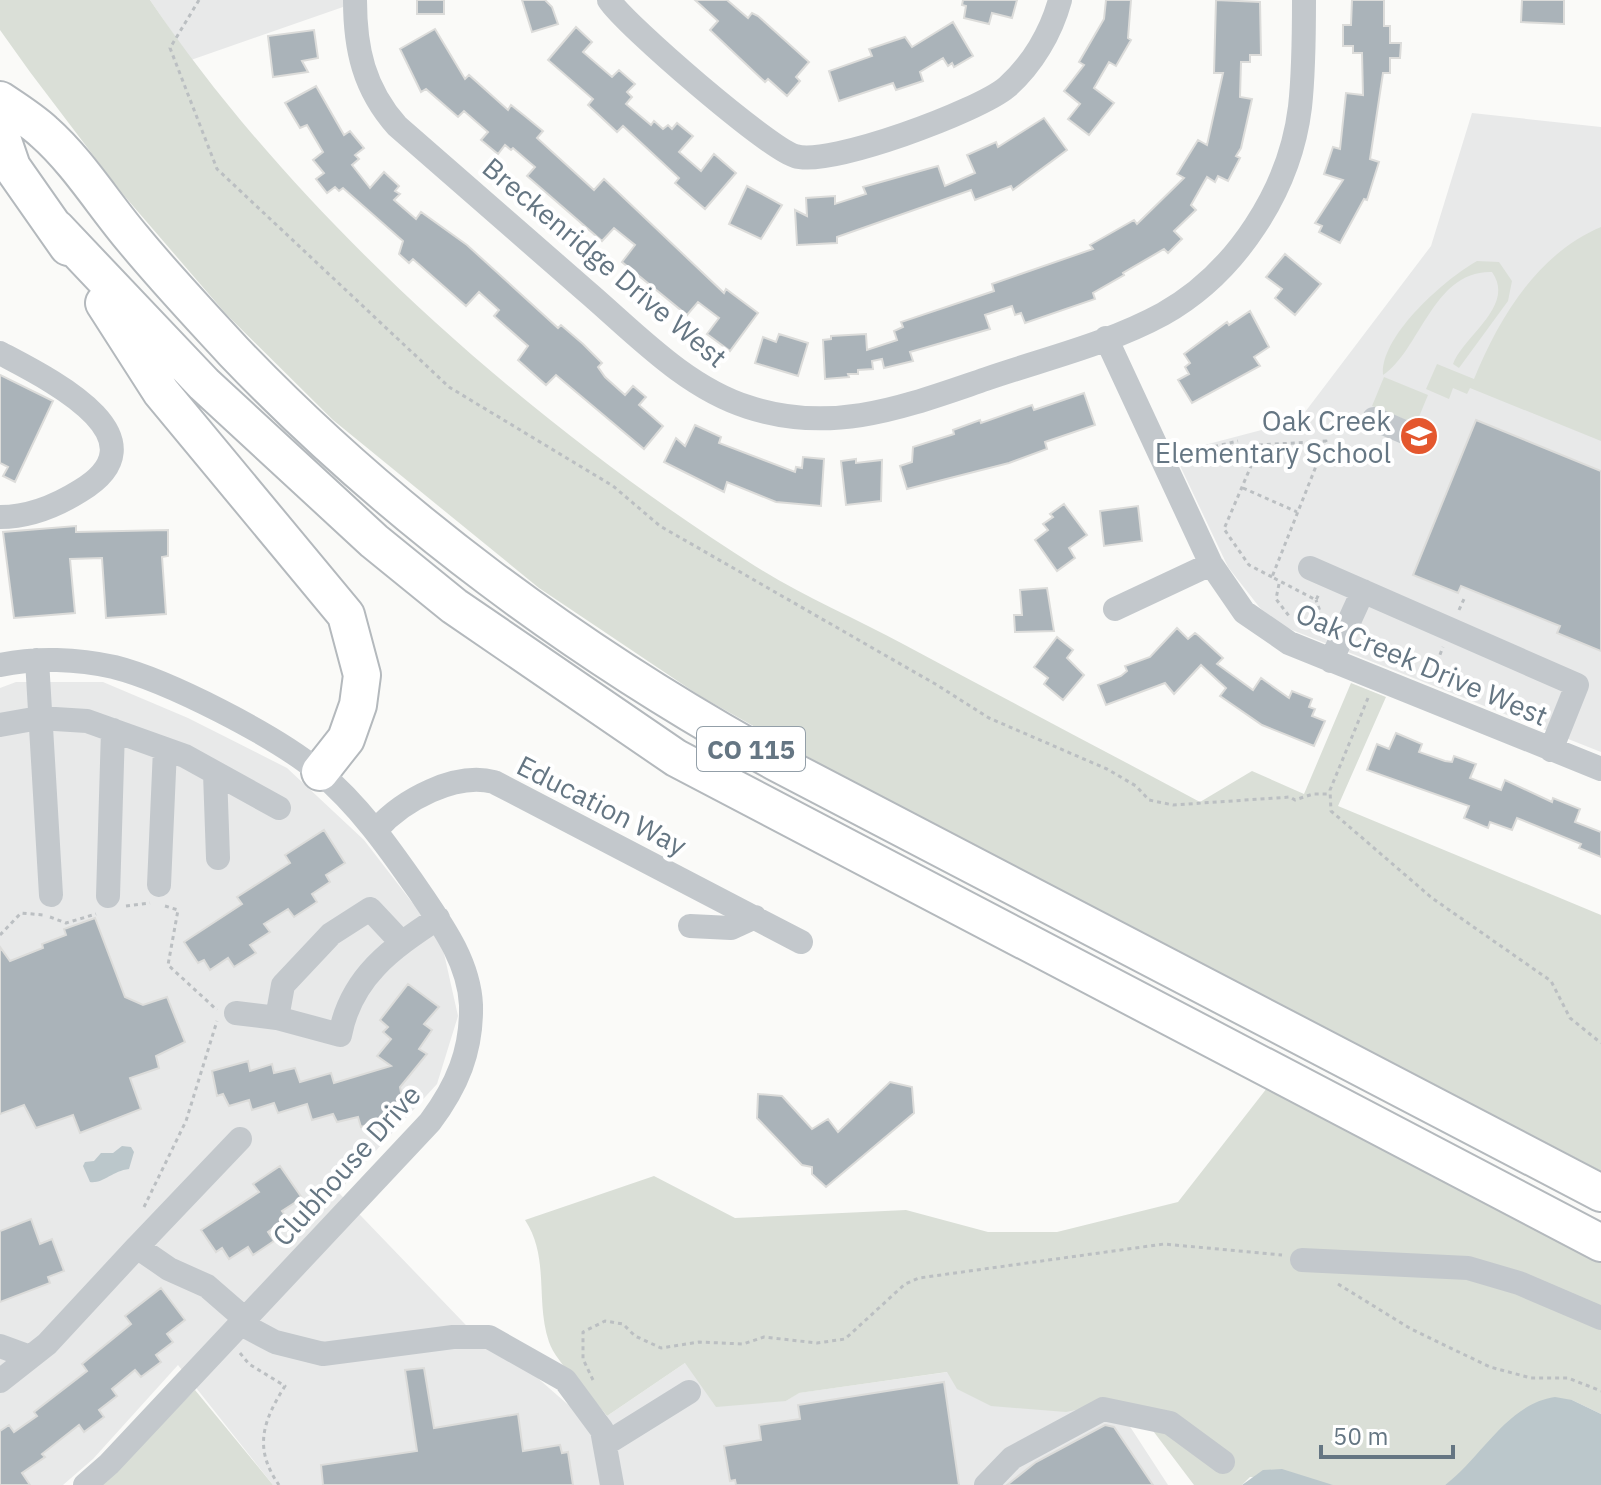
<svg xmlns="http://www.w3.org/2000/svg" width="1601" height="1485" font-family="'IBM Plex Sans',sans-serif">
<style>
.built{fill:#e8e9e9}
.green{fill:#dadfd7}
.water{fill:#bbc7cb}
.building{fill:#aab3b9;stroke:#dcdcda;stroke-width:2}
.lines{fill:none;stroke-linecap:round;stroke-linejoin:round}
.highway-casing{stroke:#b4b9bd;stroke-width:40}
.path{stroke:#bbbfc2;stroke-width:3;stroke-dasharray:4 4;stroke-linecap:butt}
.minor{stroke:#c3c8cc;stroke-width:24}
.highway{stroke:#fff;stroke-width:36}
.labels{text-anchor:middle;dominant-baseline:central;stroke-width:8;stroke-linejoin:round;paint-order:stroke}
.shield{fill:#fff;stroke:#939fa8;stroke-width:2}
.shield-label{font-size:26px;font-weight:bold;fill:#657683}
.street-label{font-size:28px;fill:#657683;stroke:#fff}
.poi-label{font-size:28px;fill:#657683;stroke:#fff;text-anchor:end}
</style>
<rect width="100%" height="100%" fill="#fafaf8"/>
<path class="built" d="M150 0H343V7L191 60Z
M1472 113 1601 127V752L1282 626 1260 608 1228 567 1174 453 1299 420 1431 246Z
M16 682H103L188 718 287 768 364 840 441 940 458 1016 437 1084 338 1192 488 1348 525 1367 573 1409 607 1416 685 1363 786 1401 798 1393 948 1372 1114 1402 1168 1485H273L178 1365 93 1459 63 1485H0V688Z"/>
<path class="green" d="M0 0H150C298 219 532 425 755 566 801 595 854 618 903 644 1002 697 1101 749 1200 802L1252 771 1304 794 1351 683 1386 697 1338 806 1601 915V1171L833 771 700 696 539 588 333 420 226 314 121 192 30 72 0 30Z
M1601 227V441L1470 388 1467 394 1453 388 1449 399 1426 389 1437 364 1474 379C1499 318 1537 254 1601 227Z
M1477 261 1499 262 1512 281 1508 301 1459 368 1453 364C1464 335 1516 306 1492 272 1433 270 1420 351 1383 375 1380 336 1445 279 1477 261Z
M1384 377 1428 395 1416 424 1372 406Z
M1267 1088 1601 1263V1414L1572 1400 1445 1485H1333L1250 1477 1242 1485H1194L1135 1407 1114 1402 1066 1412 991 1406 957 1389 947 1372 799 1393 786 1401 716 1407 685 1363 607 1416C592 1396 556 1363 549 1342 535 1301 550 1258 525 1220L654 1176 735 1218 906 1210 988 1232H1057L1178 1202Z
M195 1390 273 1485H102Z"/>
<path class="water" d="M122 1146 131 1147 134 1152 129 1169C112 1171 103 1184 90 1182L83 1166 85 1162 94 1161 101 1153H113Z
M1555 1397 1572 1400 1601 1414V1485H1445C1482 1457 1507 1404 1555 1397Z
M1282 1469 1333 1485H1242L1263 1470Z"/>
<path class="building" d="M417 0H444V14H417Z
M522 0H545L552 7 558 24 532 32Z
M695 0H727L748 18 752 13 758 16 809 62 796 77 800 81 787 96 768 79 765 82 710 30 718 21Z
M963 0H1017L1012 18 992 13 989 24 964 18 966 6 962 5Z
M1106 0H1131L1128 38 1131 40 1116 66 1109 62 1094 88 1114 103 1089 135 1068 119 1080 104 1064 91 1084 65 1079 62 1104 19Z
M1216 0 1260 2 1261 55H1250V62H1241L1240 97 1252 99 1241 148 1236 156 1240 158 1228 181 1218 176 1215 182 1207 177 1191 205 1196 210 1174 231 1182 239 1168 253 1164 249 1123 273 1124 275 1093 293 1095 299 1025 323 1021 313 1015 315 1012 306 985 315 990 329 910 352 913 361 884 368 882 359 872 361 873 369 858 370V374H848L849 377 825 379 823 340 831 339V336L866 334 867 350 897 340 894 331 903 327 901 322 994 291 992 284 1093 249 1090 245 1134 220 1137 224 1184 178 1177 174 1198 140 1207 145 1223 73H1214Z
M1352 0H1384V26H1390V43H1401L1400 58H1390V73H1383L1370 159 1379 162 1367 200 1364 199 1340 243 1319 232 1322 226 1315 223 1343 180 1324 174 1333 147 1340 149 1346 93 1363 95 1362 53H1353V46H1343V25H1351Z
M1522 0H1564V24L1521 22Z
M953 22 973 56 954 67 952 63 948 66 943 58 920 72 923 81 896 90 893 83 839 101 829 71 872 56 869 49 905 37 912 47Z
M576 27 592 42 583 52 612 77 619 70 635 84 627 92 632 97 626 104 651 125 654 121 663 129 668 125 672 129 677 123 693 136 679 152 701 171 714 154 736 173 705 209 675 183 679 178 623 126 617 132 602 118 588 105 593 99 548 60Z
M435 29 465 79 469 75 508 110 511 105 526 117 543 131 537 138 594 190 604 179 724 293 726 289 758 313 730 351 707 334 719 318 698 302 687 315 622 262 635 245 614 228 602 241 527 176 535 167 513 148 511 150 505 145 498 154 481 140 488 132 464 111 458 117 426 89 421 92 400 49Z
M314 30 318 58 302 61 308 72 273 77 268 36Z
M316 86 344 135 350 131 364 148 355 155 359 159 352 165 370 188 384 172 399 186 395 191 400 194 394 200 416 219 421 212 467 245 558 328 561 325 583 344 602 363 598 367 605 377 625 395 633 386 646 397 639 405 663 426 644 449 556 375 546 385 518 360 528 346 494 316 499 310 479 292 466 306 413 259 409 263 399 254 403 241 343 188 339 191 335 187 327 193 316 179 324 173 313 160 323 152 307 125 300 128 285 103Z
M1044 118 1067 150 1013 190 1011 186 975 200 971 190 837 237V243L797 245 795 210 807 216 806 198 835 196V204L866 194 863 187 938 166 945 186 975 173 967 155 996 142 998 147Z
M747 186 782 205 761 239 729 224Z
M1285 254 1321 284 1295 315 1275 298 1282 289 1266 277Z
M1250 311 1269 347 1254 357 1260 366 1192 403 1178 380 1189 374 1185 367 1190 363 1184 354 1227 322 1229 325Z
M779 334 808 343 798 376 755 363 763 337 776 342Z
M0 375 53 401 15 482 3 476 8 467 0 463Z
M1084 393 1095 425 1045 442 1047 449 1009 463 907 489 900 466 912 462 913 447 954 434 953 430 980 420 981 423 1032 405 1034 410Z
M1476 420 1601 471V651L1557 633 1560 626 1461 586 1458 593 1413 575Z
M695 425 721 437 719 443 795 472 796 467 802 468 803 457 824 459 821 506 776 502 727 482 724 492 664 462 676 438 685 446Z
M856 459V463L882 460 881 501 846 505 841 461Z
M1064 504 1087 535 1069 548 1075 558 1057 571 1035 540 1048 530 1043 524 1053 517 1050 514Z
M1138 506 1142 541 1104 546 1100 511Z
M76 526V532L168 530V556L162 557 166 614 106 618 102 558 70 559 75 613 14 618 3 532Z
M1047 588 1054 631 1015 632 1014 615H1022L1020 590Z
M1177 628 1188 639 1195 633 1199 636 1223 658 1217 664 1253 690 1261 678 1289 698 1292 691 1312 699 1309 707 1315 709 1312 716 1325 721 1314 746 1262 725 1220 696 1226 688 1201 665 1174 694 1165 683 1106 705 1098 685 1121 676 1127 671 1125 666 1150 657Z
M1057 637 1073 650 1067 658 1084 675 1063 700 1044 684 1048 678 1034 667Z
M1396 733 1422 744 1419 752 1445 761 1452 762 1454 756 1476 764 1470 778 1501 790 1505 780 1552 802 1553 798 1580 809 1575 822 1601 832V857L1579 848 1581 844 1517 818 1512 830 1490 822 1488 828 1464 818 1469 806 1367 770 1377 744 1389 749Z
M324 830 345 863 326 875 330 882 312 894 317 902 294 917 288 909 264 924 270 932 250 945 256 953 234 967 228 958 210 970 204 960 198 963 184 942 242 904 237 897 290 863 285 855Z
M95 918 125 997 143 1005 167 997 185 1042 156 1056 159 1068 130 1078 141 1109 80 1133 73 1115 36 1128 24 1105 0 1114V947L10 961 43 948 42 944 66 935 64 929Z
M408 984 439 1007 424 1024 432 1030 419 1049 427 1054 400 1087 403 1103 384 1109 385 1120 361 1127 358 1117 337 1122 333 1114 312 1120 307 1104 278 1113 274 1103 252 1110 249 1100 229 1106 223 1094 217 1096 212 1071 248 1061 250 1071 272 1064 274 1073 295 1068 300 1082 331 1073 334 1083 391 1066 377 1056 391 1039 383 1032 388 1027 380 1020Z
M890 1082 912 1087 914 1113 826 1187 812 1174V1167L802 1165 757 1118 758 1094 782 1096 812 1129 828 1119 838 1132Z
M280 1166 302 1198 282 1211 287 1218 268 1232 274 1241 253 1255 248 1247 229 1259 222 1248 216 1252 201 1230 259 1192 253 1184Z
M31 1219 40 1244 52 1239 64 1271 48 1277 50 1283 0 1302V1231Z
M161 1288 185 1320 167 1334 173 1342 156 1355 161 1362 141 1377 135 1370 112 1389 117 1396 99 1410 104 1417 84 1432 79 1425 42 1454 45 1457 22 1473 30 1485H0V1431L9 1425 14 1432 37 1416 34 1412 87 1371 82 1364 131 1324 125 1316Z
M424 1368 434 1428 518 1414 523 1451 560 1445 562 1453 568 1452 573 1485H323L321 1465 417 1451 405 1370Z
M944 1382 959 1485H736L735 1480 730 1481 724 1446 761 1440 759 1425 800 1419 798 1405Z
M1105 1425 1114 1427 1153 1485H1007L1036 1462Z"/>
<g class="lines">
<g class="highway-casing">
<path id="highway" d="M0 100C15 110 31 120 44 132 78 162 104 205 133 239 165 278 200 315 234 352 391 516 580 655 779 764L1601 1193
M0 132 12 167 68 247
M56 228 204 384 374 541 454 606 676 758 1601 1243
M104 303 161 392 346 615 362 675 358 705 346 739 320 772"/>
</g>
<path class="path" d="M199 0 170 48 217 169 449 387 613 486 660 526 937 685 989 718 1107 769 1136 786 1149 800 1173 805 1290 797 1295 800 1313 794H1330
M1183 454 1238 441
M1243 488 1297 512
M1272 577 1249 565 1224 529 1260 445 1326 441 1272 577 1316 600 1319 594
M1279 584 1276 599 1289 616
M1459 610 1464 599
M1295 620 1304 624 1323 620 1316 600
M1431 677 1443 647
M1368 698 1330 790 1331 811 1432 898 1551 981 1570 1018 1601 1043
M126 906 150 903
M165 906 178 910 168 965 217 1010
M50 917 66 923 96 914
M0 935 21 913 43 915
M144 1207 186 1121 217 1021
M1338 1284 1411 1329 1490 1367 1531 1378H1568L1601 1391
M240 1353 249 1364 285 1386C263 1421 253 1448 279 1485
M593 1380 583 1359V1332L605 1321 623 1324 635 1336 661 1348 699 1342 743 1344 764 1337 817 1343 845 1339 905 1284 919 1278 1164 1244 1282 1255"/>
<path class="minor" d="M355 0C355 49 364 89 397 126 460 181 523 236 586 291 635 333 685 387 748 407 834 435 906 406 986 379 1044 359 1108 344 1163 314 1236 273 1290 190 1300 107 1304 71 1304 36 1304 0
M609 0C625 25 768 148 795 156 829 167 979 111 1007 87 1032 65 1051 33 1060 0
M1106 338 1211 564 1244 612 1289 643 1601 769
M0 353C45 377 170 437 80 491 56 506 30 517 0 517
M1374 419 1423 440
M1310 568 1577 685 1551 750
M1115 609 1211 564
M37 660 51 895
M1331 661 1363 591
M0 665C36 657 78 659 114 667 169 681 274 735 318 771 359 805 389 848 419 891 442 925 469 962 471 1005 472 1051 457 1086 430 1122L109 1464 85 1485
M0 725 39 718 87 721 185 756 279 808
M215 773 218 858
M377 829C403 800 455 772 494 782L801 942
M159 885 165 749
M108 896 113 730
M690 926 731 928 755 917
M236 1013 277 1018 340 1035C351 977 391 949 438 918
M277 1018 283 985 331 934 370 909 401 942
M240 1139 137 1247 169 1269 207 1286 245 1319
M1302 1260 1468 1268 1519 1283 1601 1318
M241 1324 275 1342 323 1354 453 1337H489L565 1380 602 1430 612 1485
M0 1346 30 1357
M0 1381 47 1344 137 1247
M607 1443 689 1392
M986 1485 1012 1458 1103 1409 1170 1423 1223 1462"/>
<use href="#highway" class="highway"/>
</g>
<defs>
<g id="school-disc" transform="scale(2)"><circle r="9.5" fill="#e4572e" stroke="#fff"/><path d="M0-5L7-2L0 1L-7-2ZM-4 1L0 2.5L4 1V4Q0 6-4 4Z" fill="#fff"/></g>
</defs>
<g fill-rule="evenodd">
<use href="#school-disc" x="1419" y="436"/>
</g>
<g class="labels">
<rect class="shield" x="697" y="727" width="108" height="44" rx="6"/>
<g class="shield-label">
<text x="751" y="749">CO 115</text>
</g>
<g class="street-label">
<text transform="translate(605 262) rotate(40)">Breckenridge Drive West</text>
<text transform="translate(1422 664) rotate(23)">Oak Creek Drive West</text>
<text transform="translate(602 805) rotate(27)">Education Way</text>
<text transform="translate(346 1165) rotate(-48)">Clubhouse Drive</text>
</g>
<g class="poi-label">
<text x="1391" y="420">Oak Creek<tspan x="1391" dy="32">Elementary School</tspan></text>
</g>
</g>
<path d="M1321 1445v12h132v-12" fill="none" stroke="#657683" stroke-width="4"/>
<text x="1333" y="1445" font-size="24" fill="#657683" stroke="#ffffff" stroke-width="6" paint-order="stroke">50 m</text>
</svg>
